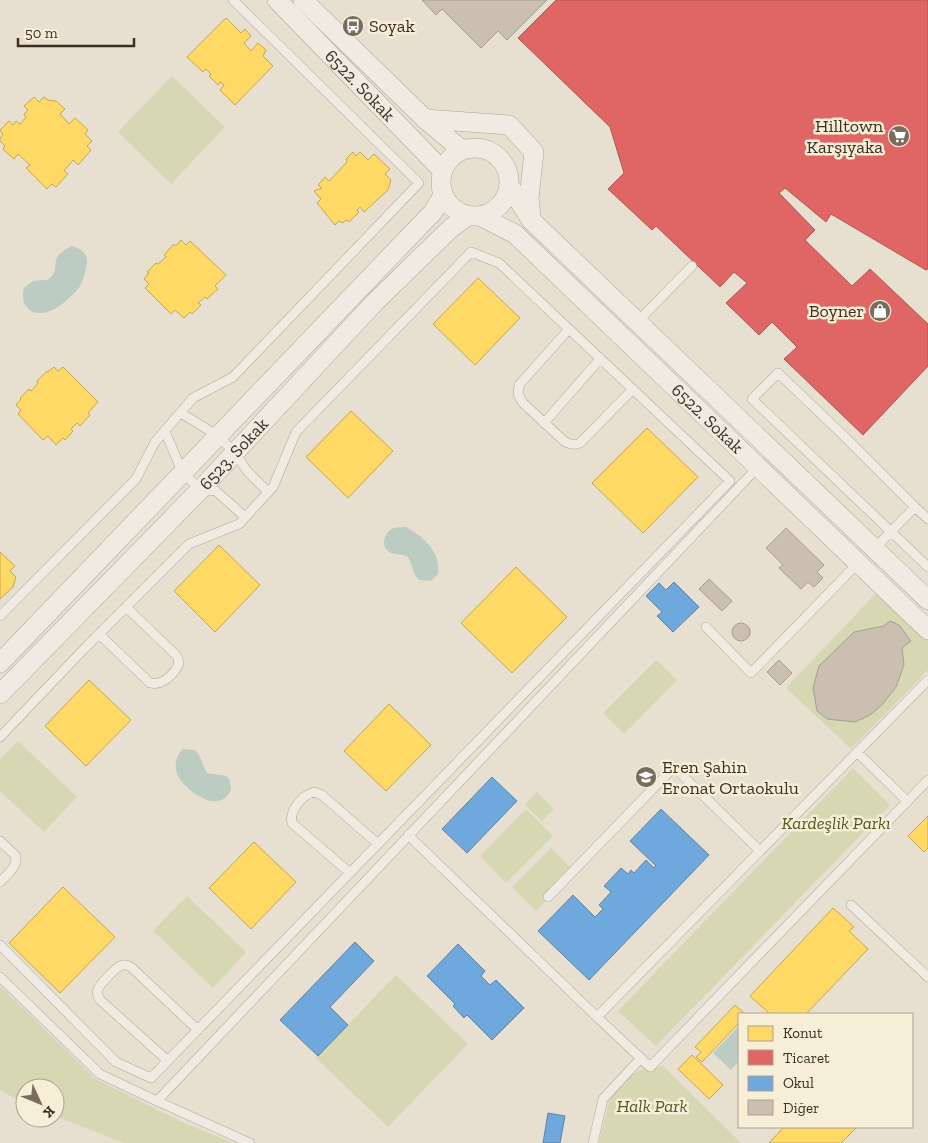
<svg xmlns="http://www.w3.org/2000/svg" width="928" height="1143" font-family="'Zilla Slab',serif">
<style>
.green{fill:#d6d7b3}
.water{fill:#bcccc2}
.homes{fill:#ffd966;stroke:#c5a651}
.shops{fill:#e06666;stroke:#af5551}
.schools{fill:#6fa8dc;stroke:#6083a4}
.building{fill:#cbbfb2;stroke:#a89c90}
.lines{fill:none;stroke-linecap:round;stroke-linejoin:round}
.lane-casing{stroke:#ada599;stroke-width:10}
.street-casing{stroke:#ada599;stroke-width:20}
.lane{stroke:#efebe3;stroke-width:9}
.street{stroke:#efebe3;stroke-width:19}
.labels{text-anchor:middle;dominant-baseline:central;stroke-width:5;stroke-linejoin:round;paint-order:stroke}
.poi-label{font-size:18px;fill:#3d2e20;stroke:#f7eed8;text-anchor:start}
.street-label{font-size:18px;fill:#3d2e20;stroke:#f7eed8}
.park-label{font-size:18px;font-style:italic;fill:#4d5a26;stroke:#f7eed8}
</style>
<rect width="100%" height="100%" fill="#e7e0d1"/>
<path class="green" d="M172 76 225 127 171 184 118 132Z
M879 590 928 637V670L851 749 786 688Z
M656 660 677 680 624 734 603 713Z
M18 741 77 797 44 832 0 791V759Z
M853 768 890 805 656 1046 618 1011Z
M537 792 554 809 542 821 525 805Z
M526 809 553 836 506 883 480 856Z
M551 848 575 872 536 911 512 887Z
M187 896 246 952 213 988 153 931Z
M396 975 468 1044 388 1127 316 1058Z
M0 986 96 1079 184 1123 234 1143H124L55 1116V1088H25V1104L0 1090Z
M663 1066 741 1143H599L610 1098 631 1075 643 1069Z"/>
<path class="water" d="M72 246C83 249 90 256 86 268 84 275 83 283 78 289 71 297 60 307 50 311 33 318 19 307 24 288 27 286 30 282 34 281 39 279 45 282 50 278 62 266 46 258 72 246Z
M406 527C424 537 441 552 438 574L431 581 419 580C412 573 413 564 407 556 402 554 392 555 388 551 380 545 385 531 394 528 397 527 403 527 406 527Z
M183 749 195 750C202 757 202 765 207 773 213 775 221 774 226 776 230 778 230 783 231 787 231 791 229 794 226 797 212 811 183 788 177 774 174 764 176 756 183 749Z
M737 1028 739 1029V1061L731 1070 713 1053Z"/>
<path class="homes" d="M226 18 241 33 245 29 251 36 244 43 251 51 258 43 266 50 263 56 273 66 235 105 220 90 224 85 220 82 218 85 209 76 211 74 206 69 203 72 187 57Z
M34 97 39 102 44 97 48 100 56 101 65 109 60 114 69 124 75 118 88 130 85 134 92 141 87 146 91 150 78 165 73 160 64 171 68 174 56 187 52 184 47 189 26 168 30 165 18 154 14 159 3 149 5 146 0 141V138L3 135 0 130 9 121 13 125 16 121 20 124 26 117 24 114 28 110 24 106Z
M353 152 356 156 360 152 368 160 374 154 390 169 385 174 391 180 388 190 364 212 360 207 357 210 359 212 349 222 346 220 343 223 339 221 335 225 317 203 321 199 314 191 322 188 318 185 325 177 329 181 347 162 346 159Z
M181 240 186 245 190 241 226 275 215 286 218 289 207 299 205 297 198 303 201 305 192 314 190 312 184 318 175 310 171 314 145 288 149 284 144 279 149 273 147 272 156 263 158 264 166 257 164 255 173 245H177Z
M478 278 520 318 475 365 433 324Z
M54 367 58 371 63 367 98 402 88 413 90 415 80 426 77 423 71 429 73 431 65 440 63 438 56 445 48 436 43 440 18 414 21 410 16 405 21 399 20 398 29 389 31 391 38 383 37 381 46 372 49 371Z
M351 411 393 451 348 498 306 457Z
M647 428 698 477 643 533 592 483Z
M219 545 260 585 215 632 174 591Z
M0 552 15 566 10 571 16 577 13 587 0 599Z
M516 567 567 617 512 673 461 623Z
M89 680 131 720 86 766 45 726Z
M389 704 431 745 386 791 344 751Z
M928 816V848L924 852 908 836Z
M254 842 296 882 251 929 209 888Z
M63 887 115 937 60 993 9 943Z
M833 908 854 927 849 931 868 949 806 1014H770L750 996Z
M735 1005 745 1014H739V1023L702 1062 696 1057 701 1052 695 1047Z
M692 1055 723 1085 709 1099 678 1069Z
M784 1127H857L841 1143H769Z"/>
<path class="shops" d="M556 0H928V269L926 270 831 214 826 222 785 188 779 193 815 230 805 240 852 286 870 269 928 324V366L863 435 784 359 797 347 772 322 759 335 726 303 747 283 734 272 720 287 656 226 652 230 608 189 624 173 610 127 518 38Z"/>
<path class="schools" d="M674 582 699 607 673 632 657 616 662 612 646 596 659 583 666 590Z
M492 777 517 801 467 853 442 829Z
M661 809 709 855 589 980 538 931 573 895 595 917 603 909 599 905 611 892 604 886 621 868 628 874 631 870 634 873 646 860 654 868 656 866 630 841Z
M355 942 374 961 330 1007 348 1025 318 1056 280 1020Z
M458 944 485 971 481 976 490 985 496 980 524 1008 492 1040 467 1015 464 1018 453 1006 455 1004 427 976Z
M548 1113 565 1116 560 1143H543Z"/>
<path class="building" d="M422 0H547L507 40 498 31 481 48 442 9 436 15Z
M786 528 824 565 817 572 823 578 814 587 808 582 801 589 779 568 783 565 766 548Z
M709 579 732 601 722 611 699 589Z
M890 621 899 625 911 641 902 648 904 665 896 687 882 705 870 715 855 722 827 719 817 711 813 688 819 666 854 632 884 626Z
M732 632a9 9 0 1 1 18 0a9 9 0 1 1-18 0Z
M779 660 792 673 780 685 767 672Z"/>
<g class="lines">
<g class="lane-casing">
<path id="lane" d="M637 322 692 266
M569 329 519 385 518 394 523 403 564 441C570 445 574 445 580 443L633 389
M181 413 218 436 235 453 247 471 268 492
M544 423 600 359
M165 431 183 474 201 489 216 491 245 517
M915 507 843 435 778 373 752 399 928 567
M874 549 915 507 928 519
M0 616 136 479 155 442 193 398 233 377 419 183 233 0
M706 627 751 673 858 563
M99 634 150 683C162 686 175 674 179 663L177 656 126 607
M928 680 597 1017 650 1067 928 780
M0 737 84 649 189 544 239 524 273 487 296 432 471 252 499 263 730 481 151 1078 116 1062 0 945
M857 752 907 801
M408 835 597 1017
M0 841 16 856C17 867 8 874 0 882
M350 873 292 823C289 811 302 795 314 792L322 795 378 844
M548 897 674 767 760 851
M851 905 928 977
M0 977 100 1074 157 1101 758 467
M168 1061 99 999 97 992C98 986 116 966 123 965 127 964 128 966 131 967L198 1030
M157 1101 250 1143
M593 1143 603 1099 641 1058"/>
</g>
<g class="street-casing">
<g id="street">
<path id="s1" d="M277 0 442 170"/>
<path d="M303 0 425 119 462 150"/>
<path d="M425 119 509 125 534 152 529 198 531 217"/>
<circle cx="475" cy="182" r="34"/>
<path d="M509 185 531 220 928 600"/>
<path id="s2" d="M480 216 515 234 928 630"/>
<path d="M0 663 433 212 443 195"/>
<path id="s3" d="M0 694 201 489 375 302 451 228 468 216"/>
</g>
</g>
<use href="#lane" class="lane"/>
<use href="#street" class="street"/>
</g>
<defs>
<g id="bus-disc" transform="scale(1.125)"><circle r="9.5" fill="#786c5e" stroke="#f7eed8"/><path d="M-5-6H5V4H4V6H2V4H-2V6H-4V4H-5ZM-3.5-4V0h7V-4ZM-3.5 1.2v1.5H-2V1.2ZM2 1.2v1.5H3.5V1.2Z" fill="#fff"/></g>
<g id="supermarket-disc" transform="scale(1.125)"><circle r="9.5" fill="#786c5e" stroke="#f7eed8"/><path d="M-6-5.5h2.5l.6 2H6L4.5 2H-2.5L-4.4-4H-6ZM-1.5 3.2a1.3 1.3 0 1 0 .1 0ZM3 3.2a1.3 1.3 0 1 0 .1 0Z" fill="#fff"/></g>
<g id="shop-disc" transform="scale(1.125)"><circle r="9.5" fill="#786c5e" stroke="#f7eed8"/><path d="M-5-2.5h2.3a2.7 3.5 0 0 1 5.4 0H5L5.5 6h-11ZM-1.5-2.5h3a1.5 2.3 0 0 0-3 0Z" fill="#fff"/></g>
<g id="school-disc" transform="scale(1.125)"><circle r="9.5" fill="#786c5e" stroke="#f7eed8"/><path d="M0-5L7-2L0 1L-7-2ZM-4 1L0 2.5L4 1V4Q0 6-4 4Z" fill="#fff"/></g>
</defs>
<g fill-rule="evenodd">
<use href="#bus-disc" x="353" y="26"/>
<use href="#supermarket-disc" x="899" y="136"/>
<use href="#shop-disc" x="880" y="311"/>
<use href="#school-disc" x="646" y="777"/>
</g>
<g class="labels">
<g class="poi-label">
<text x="369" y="26">Soyak</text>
<text x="883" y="126" text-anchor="end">Hilltown<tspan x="883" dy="21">Karşıyaka</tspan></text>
<text x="864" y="311" text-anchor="end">Boyner</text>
<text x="662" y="767">Eren Şahin<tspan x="662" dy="21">Eronat Ortaokulu</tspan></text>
</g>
<g class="street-label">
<text stroke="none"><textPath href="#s1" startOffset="119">6522. Sokak</textPath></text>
<text stroke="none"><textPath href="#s2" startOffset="306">6522. Sokak</textPath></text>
<text stroke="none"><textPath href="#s3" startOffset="335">6523. Sokak</textPath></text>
</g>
<g class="park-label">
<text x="836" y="823">Kardeşlik Parkı</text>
<text x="652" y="1106">Halk Park</text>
</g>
</g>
<rect x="738" y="1013" width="175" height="115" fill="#f7eed8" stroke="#ada18e"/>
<rect x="748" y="1026" width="25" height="15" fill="#ffd966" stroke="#ada18e"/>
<text x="783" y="1038" font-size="15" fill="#3d2e20">Konut</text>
<rect x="748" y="1050" width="25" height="15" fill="#e06666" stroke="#ada18e"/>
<text x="783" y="1063" font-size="15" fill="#3d2e20">Ticaret</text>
<rect x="748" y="1076" width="25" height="15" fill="#6fa8dc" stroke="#ada18e"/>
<text x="783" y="1088" font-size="15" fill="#3d2e20">Okul</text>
<rect x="748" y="1100" width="25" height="15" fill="#cbbfb2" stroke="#ada18e"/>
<text x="783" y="1113" font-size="15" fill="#3d2e20">Diğer</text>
<g transform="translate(40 1103) rotate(134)"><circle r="24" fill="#f7eed8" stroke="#ada18e"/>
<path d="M0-4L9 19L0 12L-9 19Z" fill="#786c5e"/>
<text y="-8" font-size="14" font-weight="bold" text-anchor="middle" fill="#3d2e20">K</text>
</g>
<path d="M18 38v8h116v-8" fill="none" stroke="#3d2e20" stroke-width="2.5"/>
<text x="25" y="38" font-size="15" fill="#3d2e20" stroke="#f7eed8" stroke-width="4" paint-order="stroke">50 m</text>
</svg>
